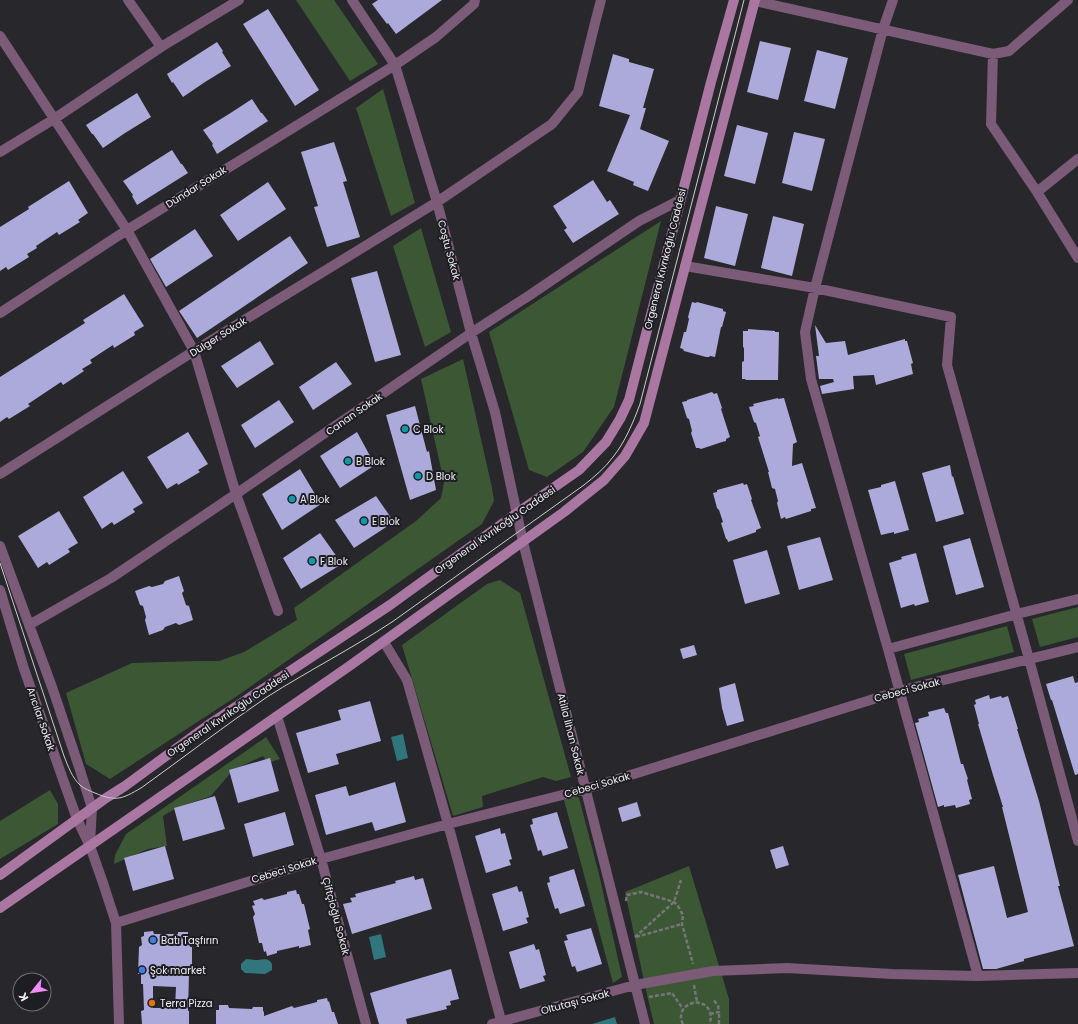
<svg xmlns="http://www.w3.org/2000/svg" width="1078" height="1024" font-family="Poppins,sans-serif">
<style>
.green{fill:#3b5734}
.water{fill:#31757d}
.building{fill:#acaada;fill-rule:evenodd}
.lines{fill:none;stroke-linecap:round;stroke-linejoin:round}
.path{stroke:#76767a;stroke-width:2.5;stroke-dasharray:4 2;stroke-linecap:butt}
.minor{stroke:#7b5b77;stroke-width:10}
.secondary{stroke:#aa77a3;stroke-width:10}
.tram{stroke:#ccccd1;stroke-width:1}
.culture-dot{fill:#0f9aa8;stroke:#1d1d23;stroke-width:1.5}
.shop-dot{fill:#3f7fe0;stroke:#1d1d23;stroke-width:1.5}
.food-dot{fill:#e8710a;stroke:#1d1d23;stroke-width:1.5}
.labels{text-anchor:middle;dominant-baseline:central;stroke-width:4;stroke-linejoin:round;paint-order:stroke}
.street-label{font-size:10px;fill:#efeff3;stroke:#1d1d23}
.poi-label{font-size:10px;fill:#efeff3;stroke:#1d1d23;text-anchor:start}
</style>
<rect width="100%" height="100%" fill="#27272c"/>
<path class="green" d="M296 0H334L378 64 350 81Z
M383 89 415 203 391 216 356 108Z
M661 221 614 407 583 452 547 477 529 470 489 332Z
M421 228 451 332 425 347 393 246Z
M463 359 492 488 494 501 482 524 237 696 110 779 86 764 66 693 132 663 197 661H219L244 652 297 620 294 608 416 521 441 498 444 482 421 379Z
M500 580 520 593 571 777 556 781 543 777 482 796 483 807 453 816 402 645 487 584Z
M1078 607V637L1040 647 1032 619Z
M1007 626 1014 652 911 680 904 654Z
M266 737 280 759 268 763 263 756 233 770 211 796 178 807 163 816 167 846 148 849 114 864 115 855 126 834Z
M50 790 58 804V824L0 859V821Z
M575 795 579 798 599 874 622 977 613 983 564 800Z
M689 866 729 999V1024H654L647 995 625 892Z"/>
<path class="water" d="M403 734 408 758 397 761 391 737Z
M381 934 386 957 374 960 369 937Z
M246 959C250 959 253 960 257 960 264 960 268 957 272 964V970L265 974 245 973 241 969V964Z
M615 1017 617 1024H592Z"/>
<path class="building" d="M378 0H442L396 34 388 23 387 24 372 4Z
M268 9 319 90 295 106 243 24Z
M760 41 791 48 778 100 747 92Z
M217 42 223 51 222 52 231 66 205 82 183 97 173 82 172 83 167 74Z
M817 50 848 58 835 109 804 101Z
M613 54 629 59V62L654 69 643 108H646L640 129 669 141 648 191 633 185 634 182 607 171 630 115 599 106Z
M137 93 151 117 125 133 103 148 93 134H92L86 125Z
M252 99 261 113H262L268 121 217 154 212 145 213 144 203 130 229 114Z
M737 125 768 133 755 184 724 176Z
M794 132 825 139 812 191 782 183Z
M334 142 347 181 343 182 360 237 327 247 314 207 318 206 301 152Z
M172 150 181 164H182L188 173 137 205 132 196 133 195 123 181Z
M593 180 607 202 610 200 619 214 573 243 564 230 567 228 553 206Z
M69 181 88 213 78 220 80 222 59 235 57 232 36 246 37 248 27 254 29 257 8 270 6 267 0 271V227L29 209 28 207Z
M268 182 286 209 238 241 220 215Z
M716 206 748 214 735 266 704 258Z
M773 216 804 224 792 276 761 268Z
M195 229 213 256 166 287 150 259Z
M290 236 308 263 197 338 179 311Z
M377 271 401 355 375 362 351 278Z
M124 294 144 326 134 332 135 335 114 348 113 345 90 360 92 363 82 369 84 371 63 385 61 382 28 404 30 406 9 419 7 417 0 422V377L85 323 83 320Z
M692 302 696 303 697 302 723 309V311L726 312 722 327H721L715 357 710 356 709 357H706L684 351 683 349 680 348 684 332H686L689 319 688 317Z
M815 325 826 343 845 341 848 355 905 339V341H907L913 363 911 364 913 374 876 385 874 375 853 376 854 389 822 394 820 386 834 382 833 379H819L816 356H819Z
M748 329 775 331V332H779L778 380H746L745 379H742V362L744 361V348L743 347V331H748Z
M260 341 274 364 237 388 221 366Z
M336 362 352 384 313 410 299 387Z
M712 392 714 394 717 393 722 408 721 409 730 437 726 439V441L722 442 701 449 699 448H696L691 433 692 431 689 419 687 418 682 402 687 401V400Z
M778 398V399L784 398 797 442 793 444 792 466 802 463 816 508 811 509V511L786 519 785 517 781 519 777 503 778 501 775 489 772 488 768 472H769L758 437 760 436 756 423 754 422 749 407 754 406 753 404Z
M279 400 294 422 255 448 241 425Z
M415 406 427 452 429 451 436 490 410 500 386 415Z
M188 432 208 464 198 470 200 472 178 485 177 483 167 489 147 457Z
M357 432 375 465 340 488 320 456Z
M950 465 952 477 953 476 964 514 936 522 922 473Z
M300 469 321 504 282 530 262 494Z
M123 471 143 503 133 509 135 512 114 525 112 522 102 529 83 497Z
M895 481 909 530 894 534V532L881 535 868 490 881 487V485Z
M743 483 744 485 747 484 752 499 751 500 761 528 756 530V532L728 542 727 539H726L721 523 723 522 719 510 717 508 713 493 717 492V490Z
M376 496 394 522 354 548 335 520Z
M59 511 78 543 68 549 70 552 49 565 47 562 38 568 18 536Z
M320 533 342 564 301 589 283 558Z
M820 537 833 580 799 590 787 546Z
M970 538 984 587 956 595 943 546Z
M767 550 780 594 745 604 733 560Z
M916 553 929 602 915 606 914 604 901 608 889 563 902 559 901 557Z
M179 576 184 591 182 593 186 605 189 606 193 620 179 625 176 623 165 627 163 630 149 635 145 620 146 617 143 606 140 605 135 591 149 586 152 587 163 584 165 581Z
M694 645 697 655 683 659 680 649Z
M1073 676 1075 683 1078 682V774L1075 775 1052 700H1051L1046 684Z
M735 683 744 721 727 726 722 708 719 688Z
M989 695 990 699 1001 696 1002 698 1008 696 1018 729H1017L1039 801 1060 886H1058L1074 946 1024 959V961L996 969H983L958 875 994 866 1007 918 1028 912 1002 807H1003L993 775 978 724H979L974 705 976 704 975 700Z
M370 701 381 741 336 754 339 764 308 773 296 733 341 720 338 710Z
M944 708 946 713H948L961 764H963L968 779 967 780 972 799 969 800 970 804 956 808 955 805 944 807V805L938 807 915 723 919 722 918 719 929 716 928 712Z
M270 758 279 791 238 803 229 770Z
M395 782 406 822 375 831 372 822 326 835 315 795 346 786 349 796Z
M215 796 225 829 183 841 174 808Z
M637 802 641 816 622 822 618 808Z
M285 812 294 845 253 857 244 824Z
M557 812 568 848 543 856 541 850 538 851 535 841 530 825 533 824 532 819Z
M500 828 501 834 505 833 509 848 512 859 509 860 511 865 486 873 475 836Z
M165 846 174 879 133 891 124 858Z
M783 846 789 865 776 869 770 850Z
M574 869 585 906 560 914 558 908 555 909 547 883 550 882 549 877Z
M414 876 415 880 423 878 432 909 352 934 343 904 352 902 350 898 356 897 355 894 396 883 395 881Z
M517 886 519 892 522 891 529 917 526 918 528 923 503 931 492 894Z
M296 890 297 894H299L302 904H304L310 929 308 930 311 945 299 948V946L277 951V953L267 956 266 951 264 952 262 943H259L253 917 255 914 252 906 255 905 253 901 262 898 264 900 287 894V892Z
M591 928 602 964 577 972 575 966 572 967 564 941 568 940 566 935Z
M153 931 154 934H178V932H188V936H190V947H192V973L189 974 188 1011H189V1024H142L141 1011 144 1010 143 984H141V974H138L139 947 142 945 141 937 144 936V932ZM153 986 176 987 175 1008H153Z
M534 944 536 950 539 949 546 975 543 976 545 981 520 989 509 952Z
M451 969 459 999 450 1001 451 1005 446 1006 447 1009 406 1019 407 1024H379L370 993Z
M327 998 328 1002 329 1001 332 1012H334L338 1024H216V1010H219V1005H228L229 1008 252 1009 253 1007H263V1012L264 1011V1016L292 1006 294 1008 317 1002V1000Z"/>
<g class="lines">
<path class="path" d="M626 901 627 895 641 892 674 902 678 906 683 915 682 924 693 964
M635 937 674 902 681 880
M636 937 682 924
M694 985 697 1002
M649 997 672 993 683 1009
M710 1014 719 1012 718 1006 713 999
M683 1024C682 1022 681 1020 681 1018 680 998 716 995 710 1024
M719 1024V1012"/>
<path class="minor" d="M128 0 161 47
M352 0 395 65 437 202 471 333 495 412 523 542 645 1024
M893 0 883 29 815 288 805 332 811 379 888 649 978 976
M755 1 993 54 1009 51 1068 0
M0 36 127 230 194 351 236 494 278 611
M993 54 991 124 1037 192 1078 258
M0 152 54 119 161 47 239 0
M1037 192 1078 159
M685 266 815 288 951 317 947 365 1029 659 1078 841
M0 313 127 230 395 65 436 37 474 4 475 0
M0 474 194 351 437 202 552 124 578 92 595 23 601 0
M0 546 52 687 79 767 92 808 90 844
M0 590 24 669 77 819 90 846 103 883 116 923 119 1024
M29 625 111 578 236 494 471 333 530 295 639 221 680 200
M384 642 407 680 448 824 502 1024
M888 649 1017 614 1078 599
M277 716 321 859 366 1024
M116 923 321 859 448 824 586 789 899 691 1078 647
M492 1024 635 985 713 971 787 968 892 974 978 976 1078 973"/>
<path class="secondary" d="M0 875 106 798 125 786 207 726 390 605 517 513 579 470 606 442 620 419 629 400 711 82 734 0
M0 908 348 667 564 512 604 480 625 456 644 423 755 0"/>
<path class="tram" d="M0 563 64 756C68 766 72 778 81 786 85 789 90 791 95 793 116 802 122 799 141 788 183 758 224 726 267 697 308 671 351 649 392 622L584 485C594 477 605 468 613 457 625 442 633 423 640 404L744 0"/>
</g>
<g class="culture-dot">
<circle cx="405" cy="429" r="4"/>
<circle cx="348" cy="461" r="4"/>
<circle cx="418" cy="476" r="4"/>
<circle cx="292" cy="499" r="4"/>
<circle cx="364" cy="521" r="4"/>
<circle cx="312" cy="561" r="4"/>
</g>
<g class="shop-dot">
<circle cx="153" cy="940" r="4"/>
<circle cx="142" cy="970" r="4"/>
</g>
<circle class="food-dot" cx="152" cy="1003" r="4"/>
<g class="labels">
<g class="street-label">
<text transform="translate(196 187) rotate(-32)">Dündar Sokak</text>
<text transform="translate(449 250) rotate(75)">Coştu Sokak</text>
<text transform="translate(665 259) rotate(-76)">Orgeneral Kıvrıkoğlu Caddesi</text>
<text transform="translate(218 337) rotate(-32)">Dülger Sokak</text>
<text transform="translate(354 414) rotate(-35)">Canan Sokak</text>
<text transform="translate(495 530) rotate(-35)">Orgeneral Kıvrıkoğlu Caddesi</text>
<text transform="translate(907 690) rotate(-15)">Cebeci Sokak</text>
<text transform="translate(228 714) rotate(-34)">Orgeneral Kıvrıkoğlu Caddesi</text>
<text transform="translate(41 719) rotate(71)">Arıcılar Sokak</text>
<text transform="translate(571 734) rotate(76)">Atilla İlhan Sokak</text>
<text transform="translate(597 785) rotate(-16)">Cebeci Sokak</text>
<text transform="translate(284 870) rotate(-17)">Cebeci Sokak</text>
<text transform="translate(336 916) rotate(75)">Çiftçioğlu Sokak</text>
<text transform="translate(575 1002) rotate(-15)">Oltutaşı Sokak</text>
</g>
<g class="poi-label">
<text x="413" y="429">C Blok</text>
<text x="356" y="461">B Blok</text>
<text x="426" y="476">D Blok</text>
<text x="300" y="499">A Blok</text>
<text x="372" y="521">E Blok</text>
<text x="320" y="561">F Blok</text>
<text x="161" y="940">Batı Taşfırın</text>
<text x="150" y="970">Şok market</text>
<text x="160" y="1003">Terra Pizza</text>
</g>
</g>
<g transform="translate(32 992) rotate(240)"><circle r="19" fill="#1d1d23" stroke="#717176"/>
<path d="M0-3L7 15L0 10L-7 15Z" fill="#ee8cf9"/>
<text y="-6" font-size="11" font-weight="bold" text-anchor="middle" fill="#efeff3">K</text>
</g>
</svg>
